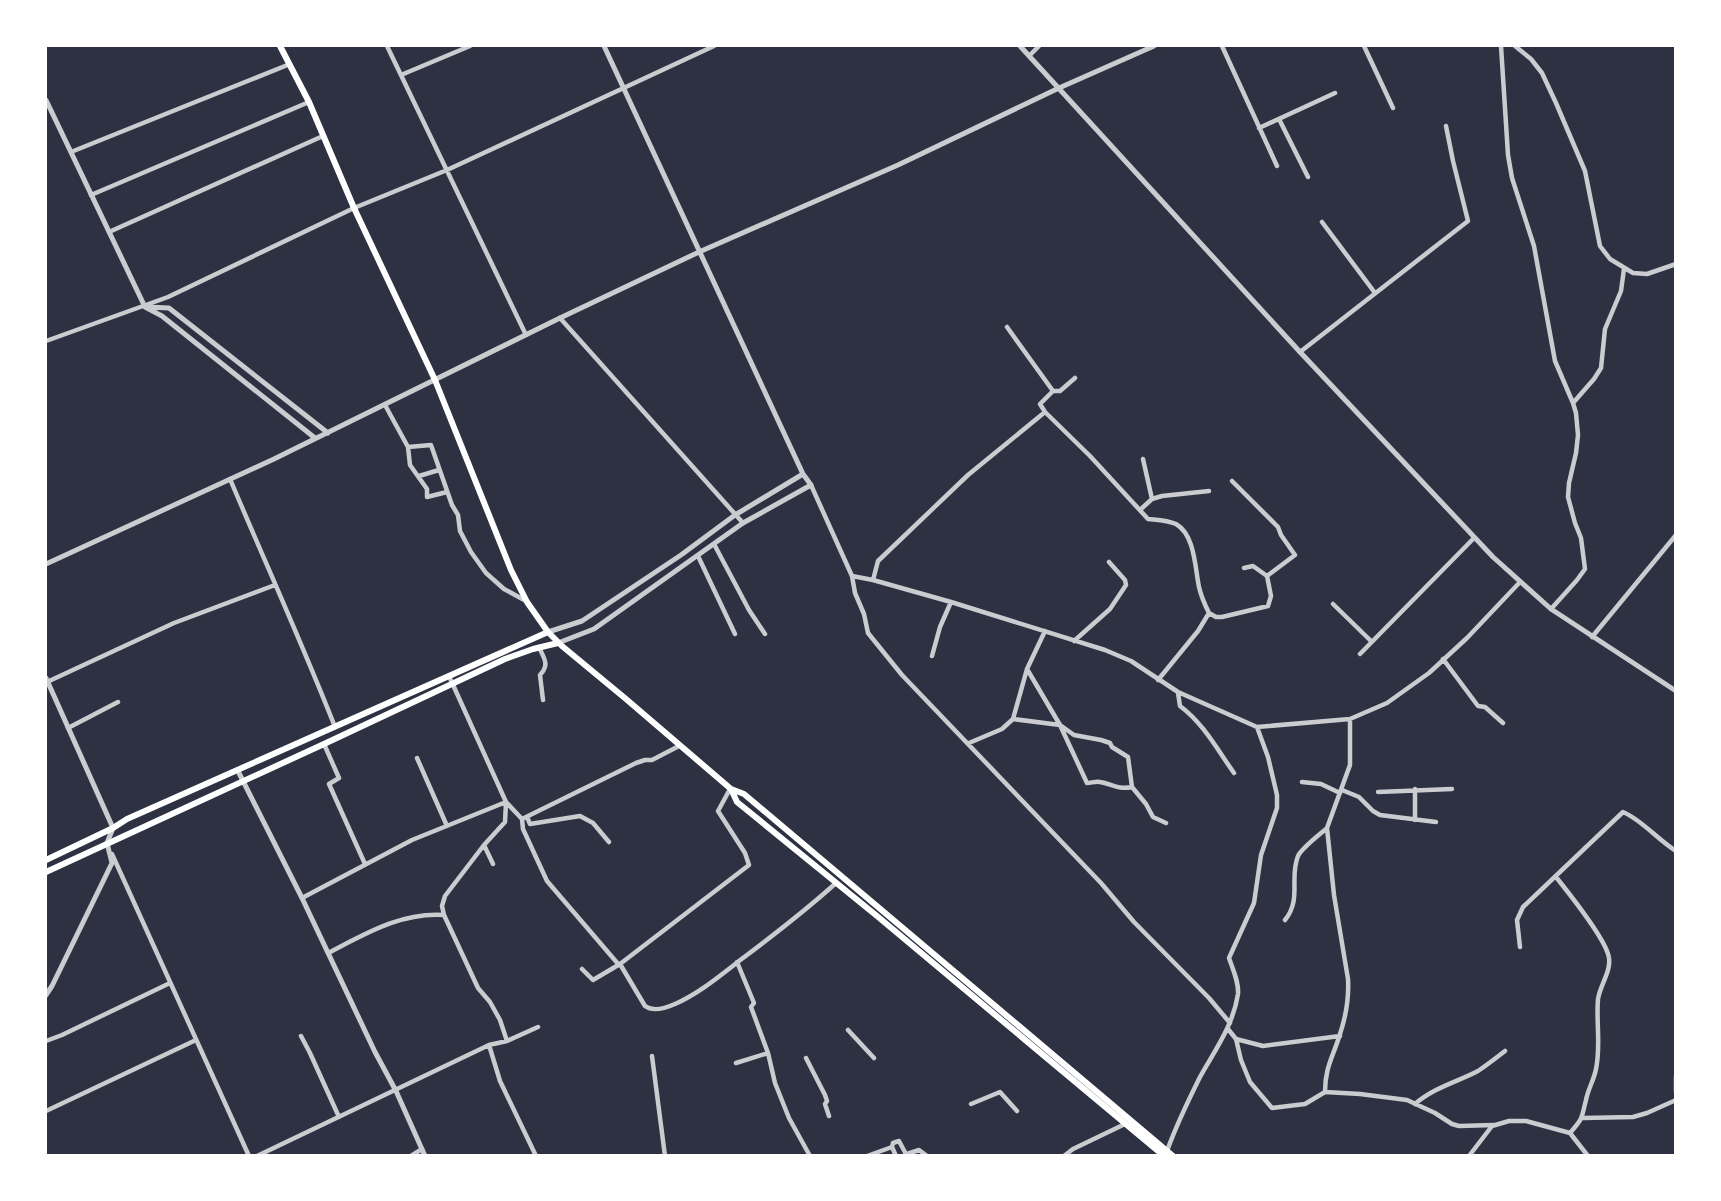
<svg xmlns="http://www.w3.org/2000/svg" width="1721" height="1201" font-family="'Fira Sans Condensed',sans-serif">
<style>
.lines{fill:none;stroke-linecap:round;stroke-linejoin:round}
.minor{stroke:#caccd0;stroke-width:4.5}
.tertiary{stroke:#caccd0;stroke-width:5}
.secondary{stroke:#fff;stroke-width:6}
</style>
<rect width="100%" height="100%" fill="#2d3142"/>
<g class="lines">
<path class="minor" d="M387 46 526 335
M1222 46 1277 166
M1364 46 1393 108
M1501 46 1508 155 1512 178 1534 246 1555 361 1573 403 1576 413 1578 435 1576 453 1569 483 1568 497 1575 523 1581 538 1585 569 1577 580 1551 609
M1515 46 1531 59 1542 73 1556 103 1585 171 1600 246 1610 259 1633 273 1647 274 1676 264
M1030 55 1039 46
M401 75 470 46
M1279 119 1308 177
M1259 128 1335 93
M71 152 290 64
M91 195 309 102
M1322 222 1375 293
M109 232 323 136
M560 318 743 523
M1007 327 1053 391
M46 341 168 297 354 208 447 170 714 46
M1300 352 1468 221 1453 161 1446 126
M1075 378 1060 391H1053L1040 404 1045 412 1090 456 1148 519C1158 520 1167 520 1176 524 1195 535 1195 568 1199 587 1201 596 1205 605 1209 613L1216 617H1222L1268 606 1271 596 1267 576 1253 566 1244 568
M1573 403 1594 379 1601 368 1605 329 1621 291 1624 269
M385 405 408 447 410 465 427 489V497L447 492
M408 447 431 445 452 505 458 515 460 531 471 552 486 573 504 589 526 601
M1143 459 1152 499
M419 476 439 470
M230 479C265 562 302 643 335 727
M1232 481 1278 527 1281 535 1295 555 1267 576
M811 485 852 576 855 593 864 614 868 633 902 675 1101 883 1134 922 1209 998 1230 1023
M1140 510 1152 499 1162 496 1209 491
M714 544 749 610 765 634
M698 556 735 634
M852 576 873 580 951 602 1105 650 1131 661 1178 692 1257 727 1350 719 1387 703 1429 673 1467 638 1520 582
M873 580 878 561 968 475 1045 412
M1333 604 1371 641
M1592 637 1676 535
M1074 641 1110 609 1126 585 1125 580 1109 562
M539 647C544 659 550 664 540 675L543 700
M1360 654 1474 538
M932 656 940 627 951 602
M1443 659 1478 706 1485 707 1503 723
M1027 669 1060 725 1087 783C1091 783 1096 781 1100 782 1112 784 1118 790 1132 787L1146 804 1153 817 1166 823
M449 676 506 802 522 819 523 829 547 881 619 965
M1158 680 1198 631 1209 613
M47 682 174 623 275 585
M1178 693 1180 706C1203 723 1217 749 1234 773
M1013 719 1060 725 1074 735 1101 740 1110 743 1112 747 1128 757 1132 787
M1350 719V765L1327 828 1334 895 1348 979C1349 997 1346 1016 1340 1034 1333 1057 1325 1067 1325 1092L1360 1094 1407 1100 1435 1113 1452 1124 1459 1126 1494 1125
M68 728 118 702
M969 743 1002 729 1013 719 1027 669 1045 631
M324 744 339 778 329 784 365 864
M417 758 447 826
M1302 782 1321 784 1340 793
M1342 790 1359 797 1373 811 1380 815 1436 822
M1378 792 1452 789
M506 803 505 822 484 845 445 896 442 906 444 915 478 988 490 1002 500 1020 507 1041
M527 817 530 824 580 816 593 823 609 842
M522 819 636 763 645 760H652L679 746
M1415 820V789
M484 845 493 864
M112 854 249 1156
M1556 877C1568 892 1607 941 1609 958 1611 972 1600 985 1598 999 1596 1022 1601 1046 1596 1069 1594 1080 1588 1089 1586 1100 1581 1119 1584 1117 1570 1133
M302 898 412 840 506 802
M1285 920C1302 899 1289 878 1298 856 1302 848 1319 835 1326 829
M1520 947 1517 920 1523 907 1623 812C1642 820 1658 840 1676 851
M328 953C365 934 401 912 444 915
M620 964 645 1006C653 1012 666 1008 675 1004 700 993 722 974 743 958 775 934 806 910 836 883
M582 969 593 980 620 964 749 865 745 853 718 811 730 789
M1228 1029 1236 1039 1263 1046 1340 1036
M848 1030 874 1058
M301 1036 310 1053 339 1117
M1236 1039 1241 1060 1250 1082 1272 1108 1305 1104 1325 1092
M46 1041 62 1035 170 983
M489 1045 500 1081 536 1156
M768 1053 775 1083 789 1118 810 1156
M652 1056 665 1156
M806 1058 825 1095 827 1101 825 1104 829 1116
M736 1063 768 1053 751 1007 754 1003 737 962
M1676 1077V1091
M971 1104 1000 1092 1017 1111
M1415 1104C1433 1088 1457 1082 1478 1071 1487 1065 1496 1058 1505 1051
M46 1111 196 1040
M1583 1118 1633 1117 1647 1113 1676 1100
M892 1147 893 1143 899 1141 907 1156
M1167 1151C1176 1126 1188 1101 1200 1077 1215 1050 1233 1026 1238 994 1239 982 1233 970 1229 958L1254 903 1261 855 1277 808V795L1268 757 1257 727
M907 1154 919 1150 927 1156
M257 1156 489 1045 507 1041 538 1027
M411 1156 422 1149
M867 1156 892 1147 896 1156
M1064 1156 1073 1149 1125 1124
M1469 1156 1492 1126 1509 1121H1526L1570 1133 1588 1156"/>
<path class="tertiary" d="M1020 46 1300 352 1493 557 1551 609 1676 691
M46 100 145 307 162 316 315 438
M147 307 169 308 328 433
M46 564 274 459 560 318 699 252 898 165 1059 88 1154 46
M548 632 582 621 681 555 735 515 803 474
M558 643 594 629 743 523 811 485 803 474 604 46
M46 678 113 828 107 843 112 863 52 986 46 995
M238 771 302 898 375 1052 396 1091 425 1156"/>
<path class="secondary" d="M280 46 309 102 354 208 435 380 511 570 527 602 548 632 562 646 626 699 731 789 737 802 877 916 1164 1156
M731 789 744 794 1173 1156
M46 860 113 828 127 819 548 632
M46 872 324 744 505 659 533 649 558 643"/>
</g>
<rect width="1721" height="1201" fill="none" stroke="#ffffff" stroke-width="94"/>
</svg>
